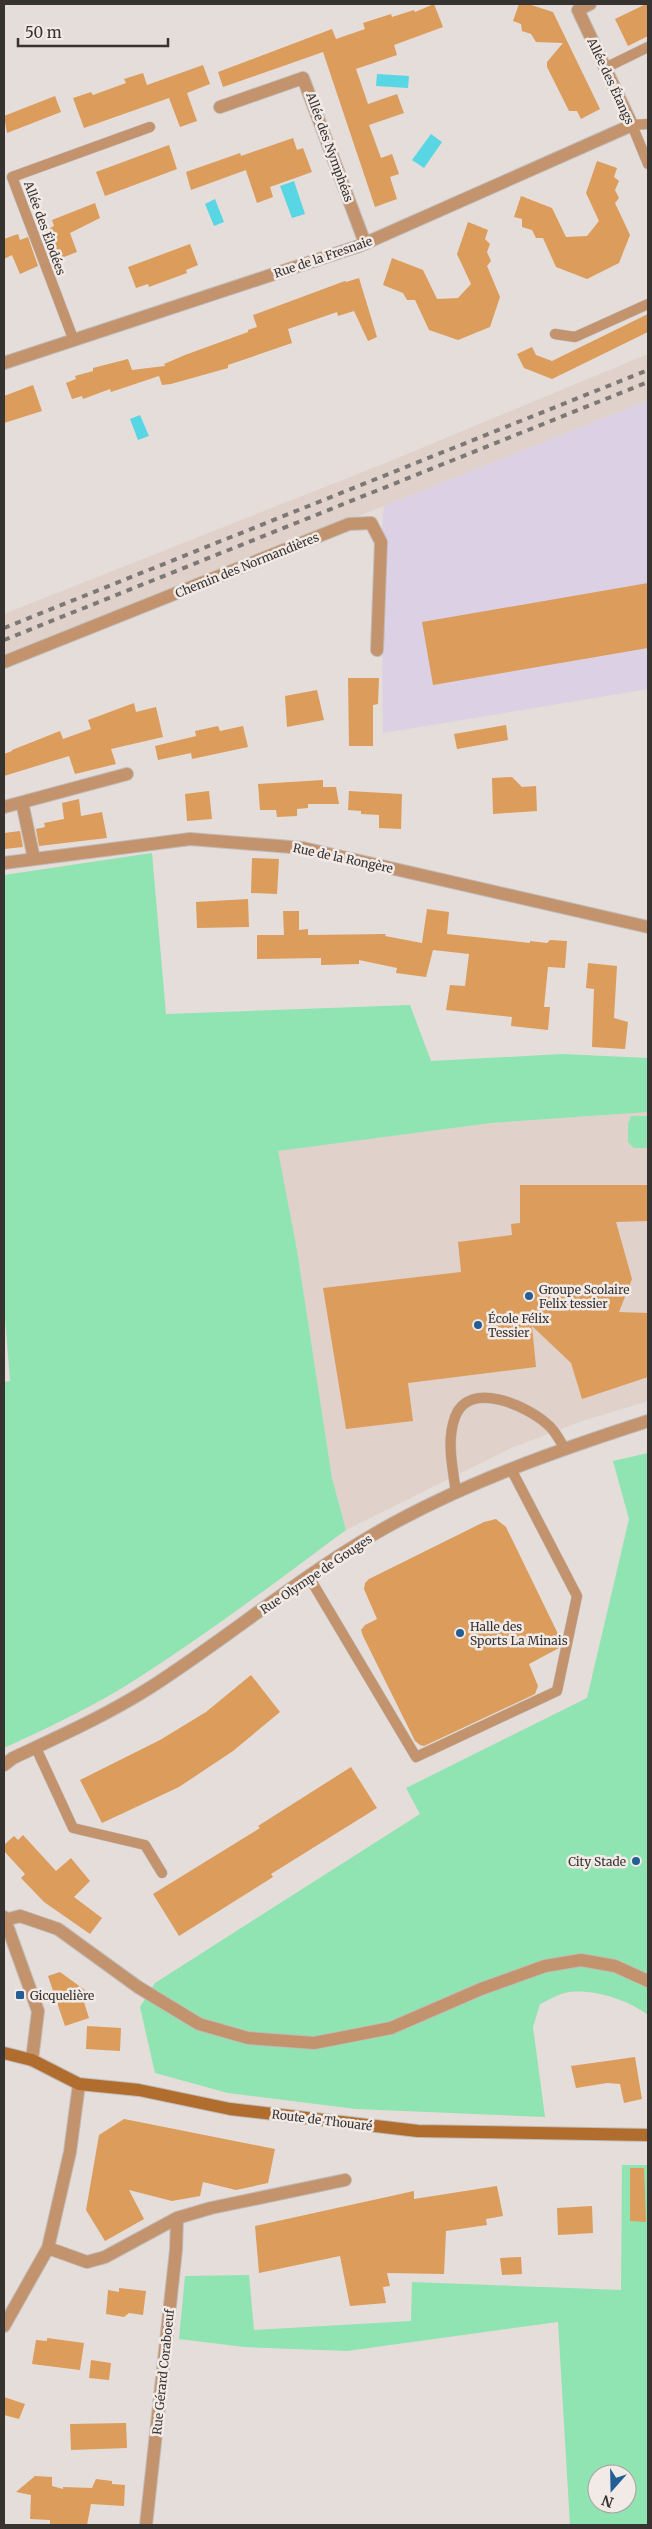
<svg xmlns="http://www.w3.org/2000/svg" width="652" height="2529" font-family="Merriweather,serif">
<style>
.industrial{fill:#dbd0e4}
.built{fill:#e0d1ca}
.green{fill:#90e4b1;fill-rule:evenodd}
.water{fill:#58d6e3}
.building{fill:#dc9c5b}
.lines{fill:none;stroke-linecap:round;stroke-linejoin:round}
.lane-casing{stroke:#c1bbb7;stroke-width:11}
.street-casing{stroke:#c1bbb7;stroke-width:14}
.secondary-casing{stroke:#c1bbb7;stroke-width:14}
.lane{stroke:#c3936d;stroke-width:10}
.street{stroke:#c3936d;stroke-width:12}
.secondary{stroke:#b16d2d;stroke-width:12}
.rail{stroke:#7c7875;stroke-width:4;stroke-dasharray:6 6;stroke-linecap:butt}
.poi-dot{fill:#235e95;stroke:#f1eae6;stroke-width:2}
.labels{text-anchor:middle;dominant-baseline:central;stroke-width:5;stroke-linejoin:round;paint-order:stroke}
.street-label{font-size:12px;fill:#363331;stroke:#f1eae6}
.poi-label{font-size:12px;fill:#363331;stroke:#f1eae6;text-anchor:start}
</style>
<rect width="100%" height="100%" fill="#e4ddd9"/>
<path class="industrial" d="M648 400V689L383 733 381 542 384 506Z"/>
<path class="built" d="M648 354V400L384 506 4 654V614L388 462Z
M648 1112V1401L582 1421 511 1448 346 1530 332 1478 297 1250 277 1151 491 1123Z"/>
<path class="green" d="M152 853 166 1014 410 1005 431 1061 562 1054 648 1058V1112L491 1123 278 1151 297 1250 332 1478 346 1530C277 1581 210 1632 138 1678 96 1705 50 1727 4 1748V1382L10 1381 4 1305V875Z
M631 1116H648V1148H634L628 1142V1124Z
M648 1453V2015C629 2000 594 1989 569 1992 560 1993 549 2000 540 2004L533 2027 545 2117 356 2109 228 2093 155 2073 140 2007 155 1983 420 1814 406 1788 587 1698 629 1519 613 1461Z
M622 2165H648V2525H570L558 2322 347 2351 244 2347 179 2339 185 2276 249 2275 254 2330 411 2321 412 2282 621 2290ZM597 2474H627V2504H597Z"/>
<path class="water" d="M377 74 409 76 408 88 376 86Z
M431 134 442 142 424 168 412 160Z
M294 181 305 214 292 218 280 186Z
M215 199 224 222 214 226 205 204Z
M140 415 149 436 138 440 130 419Z"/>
<path class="building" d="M434 4 443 27 394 45 397 55 356 69 368 104 397 94 404 113 369 125 381 158 392 154 399 174 390 177 397 199 375 207 323 52 223 87 218 72 332 29 336 39 365 29 363 23 391 14 392 17 414 10 415 12Z
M519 4H528L553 12 600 109 581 119 577 111H569L547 67V62L563 43 536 42 531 34 522 31 521 24 513 21Z
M646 4H648V36L628 46 615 19Z
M203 65 210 84 187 93 197 121 180 127 169 98 84 128 73 98 91 92 93 95 126 83 124 79 143 73 147 85Z
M55 96 61 112 7 133 4 116Z
M293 138 297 150 303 148 312 172 270 187 273 197 257 203 241 156Z
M169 145 177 169 105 196 96 172Z
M240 153 246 170 191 190 186 172Z
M597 161 617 168 614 177 619 181 615 190 619 198 615 203 630 235 619 263 587 279 556 267 543 238H536L532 230 522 227V219L514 217 521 196 552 208 566 237 587 236 599 221 586 193Z
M95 203 100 218 70 233 77 252 51 262 41 233 54 226 52 220Z
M468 222 488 230 485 239 490 244 487 252 491 261 487 266 500 297 490 327 458 340 429 330 415 300H407L403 293 383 285 392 258 423 270 437 299 458 298 471 284 457 254Z
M18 234 20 240 28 237 38 266 20 274 12 255 4 259V239Z
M190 244 198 265 186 270 187 273 149 287 148 284 136 288 128 267Z
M359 278 377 337 368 341 354 311 338 316 337 312 288 329 292 343 228 365V368L171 384 162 385 159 376 111 392 110 389 83 399 82 396 72 399 66 383 76 379 75 376 93 371V368L128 359 132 370 165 366 164 364 185 355 248 332V330L257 327 253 315 345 281 346 282Z
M648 314V332L552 379 524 368 517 354 532 347 536 355 552 361Z
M33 385 42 411 4 423V396Z
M648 583V648L433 685 422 622Z
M348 678H379L378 704 373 705V746H349Z
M317 690 324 720 287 727 285 696Z
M134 703 136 712 156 707 163 737 111 749 116 764 75 774 69 756 4 776V754L12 751V750L60 731 63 739 91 729 88 720Z
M506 725 508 740 457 749 454 734Z
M218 726 220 731 243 726 248 747 192 759 191 753 158 760 155 746 196 736 195 731Z
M512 777 522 787 536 786 537 811 493 814 492 778Z
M323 780V787H336L339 804H308V808L297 809V816L277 817 276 810H260L258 784Z
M209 791 212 819 187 821 185 794Z
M349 791 402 794 401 829 379 828V815L361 814V811L348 810Z
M79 799 81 816 102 812 107 838 39 846 36 829 45 827 44 823 64 819 62 803Z
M20 831 23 847 4 849V833Z
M252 858 279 859 277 894 251 893Z
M248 899 249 927 197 928 196 902Z
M427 909 449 912 447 934 530 943V941L547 943 550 940 567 941 565 968 548 967 544 1007H550L548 1030 511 1026 512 1017 446 1010 450 985 465 986 469 954 433 950 426 977 396 973 397 968 359 960V964L321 965V958L257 959V935H284L283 911H299V930L308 929V935L386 934 385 936 422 943Z
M588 963 617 966 614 1018 628 1022 625 1049 592 1047 594 989 586 988Z
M520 1185H648V1221L616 1222 632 1279 619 1312 648 1313V1377L582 1399 571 1363 532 1326 536 1367 408 1383 413 1421 346 1429 323 1288 461 1272 458 1242 512 1235 511 1224 520 1223Z
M496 1519 506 1527 559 1636V1648L529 1664 538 1686 535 1694 424 1746 420 1745 415 1741 363 1636 361 1630 365 1625 377 1619 364 1589 365 1583 369 1579 484 1522Z
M251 1675 280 1712 233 1751 179 1787 102 1823 80 1780 160 1740 206 1712Z
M351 1767 377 1808 271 1874 273 1877 179 1936 153 1894 260 1828 258 1826Z
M23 1835 56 1871 71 1858 90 1881 74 1897 102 1918 90 1934 44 1902 21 1878 25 1874 4 1851V1845L14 1836 18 1840Z
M60 1972 93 1996 83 1999 89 2018 65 2026 48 1976Z
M87 2026 121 2028 120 2051 86 2049Z
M635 2057 642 2099 624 2103 620 2084 607 2083 576 2088 571 2066Z
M124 2119 275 2149 268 2183 236 2190 203 2182 200 2196 172 2201 129 2190 144 2219 105 2241 86 2210 99 2135Z
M630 2168H644L646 2222 630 2221Z
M497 2186 503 2216 486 2219 487 2225 446 2231 444 2274 387 2273 390 2286 383 2287 386 2303 350 2306 340 2256 259 2273 255 2226 414 2191V2199Z
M592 2206 593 2233 558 2235 557 2208Z
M521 2257 522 2274 502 2275 500 2258Z
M119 2288 146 2291 143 2315 129 2313 124 2317 106 2314 108 2290 119 2292Z
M47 2338 84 2343 80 2370 32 2364 36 2340 47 2341Z
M91 2360 111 2363 109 2380 89 2378Z
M4 2397 25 2404 19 2419 4 2415Z
M126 2423 127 2448 71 2450 70 2424Z
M35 2476 52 2477V2486L63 2489V2487L92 2488 96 2479 112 2481V2484L125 2485 124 2506 91 2504 87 2525H50V2520L30 2519 31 2495 16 2492Z"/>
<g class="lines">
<g class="lane-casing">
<path id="lane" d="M605 68 648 47
M648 124 632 125 648 164
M555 334 575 337 648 304
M74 341 12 177 150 127
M456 1493C453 1468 446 1442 455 1417 469 1379 527 1406 547 1424 555 1430 560 1441 565 1449
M309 1577 416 1757 557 1691 577 1596 511 1469
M36 1748 73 1828 145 1845 162 1873"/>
</g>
<g class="street-casing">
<path id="street" d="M220 107 303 78 365 243
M4 363 359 246 632 125 578 10 590 4
M4 662 349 524 371 523 381 542 377 650
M22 802 34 859
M4 807 127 774
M4 863 190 839 303 848 648 927
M4 1765 13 1758C60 1736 107 1715 151 1687 227 1638 297 1579 376 1533 461 1484 555 1451 648 1421
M4 1917 38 2011 32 2060
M5 1920 20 1916 58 1929 138 1987 199 2024 248 2038 314 2043 391 2028 481 1989 545 1966 581 1960 615 1966 648 1981
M48 2248 87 2262 105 2257 177 2218 211 2208 345 2180
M4 2326 48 2248 70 2152 79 2084
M146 2525 176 2250 177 2218"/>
</g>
<g class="secondary-casing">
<path id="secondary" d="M4 2053 32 2060 79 2084 139 2090 230 2109 418 2131 648 2135"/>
</g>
<use href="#lane" class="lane"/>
<use href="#street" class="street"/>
<use href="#secondary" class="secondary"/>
<path class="rail" d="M4 628 648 370
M4 640 648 382"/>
</g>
<g class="poi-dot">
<circle cx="529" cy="1296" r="5"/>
<circle cx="478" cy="1325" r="5"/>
<circle cx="460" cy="1633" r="5"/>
<circle cx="636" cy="1861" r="5"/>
<rect x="15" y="1990" width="10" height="10" rx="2.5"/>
</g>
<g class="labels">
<g class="street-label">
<text transform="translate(611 81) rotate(65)">Allée des Étangs</text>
<text transform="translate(330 147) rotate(70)">Allée des Nymphéas</text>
<text transform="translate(45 228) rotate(70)">Allée des Élodées</text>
<text transform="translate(323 257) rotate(-19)">Rue de la Fresnaie</text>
<text transform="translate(247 565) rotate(-22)">Chemin des Normandières</text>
<text transform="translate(343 858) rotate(12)">Rue de la Rongère</text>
<text transform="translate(316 1574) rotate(-34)">Rue Olympe de Gouges</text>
<text transform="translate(322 2120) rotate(7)">Route de Thouaré</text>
<text transform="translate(163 2372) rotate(-84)">Rue Gérard Coraboeuf</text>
</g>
<g class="poi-label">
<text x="539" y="1289">Groupe Scolaire<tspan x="539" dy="14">Felix tessier</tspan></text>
<text x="488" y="1318">École Félix<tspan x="488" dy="14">Tessier</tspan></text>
<text x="470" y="1626">Halle des<tspan x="470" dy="14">Sports La Minais</tspan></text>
<text x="626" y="1861" text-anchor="end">City Stade</text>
<text x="30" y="1995">Gicquelière</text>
</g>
</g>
<rect width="652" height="2529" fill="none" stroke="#363331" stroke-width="10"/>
<g transform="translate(612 2489) rotate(200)"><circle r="24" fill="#f1eae6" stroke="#a6a19e"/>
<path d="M0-4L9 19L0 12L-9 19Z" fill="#235e95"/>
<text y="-8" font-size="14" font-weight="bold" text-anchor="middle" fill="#363331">N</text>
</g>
<path d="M18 38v8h150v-8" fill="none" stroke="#363331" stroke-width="2.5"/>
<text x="25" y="38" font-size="15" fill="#363331" stroke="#f1eae6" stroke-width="4" paint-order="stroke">50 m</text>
</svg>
